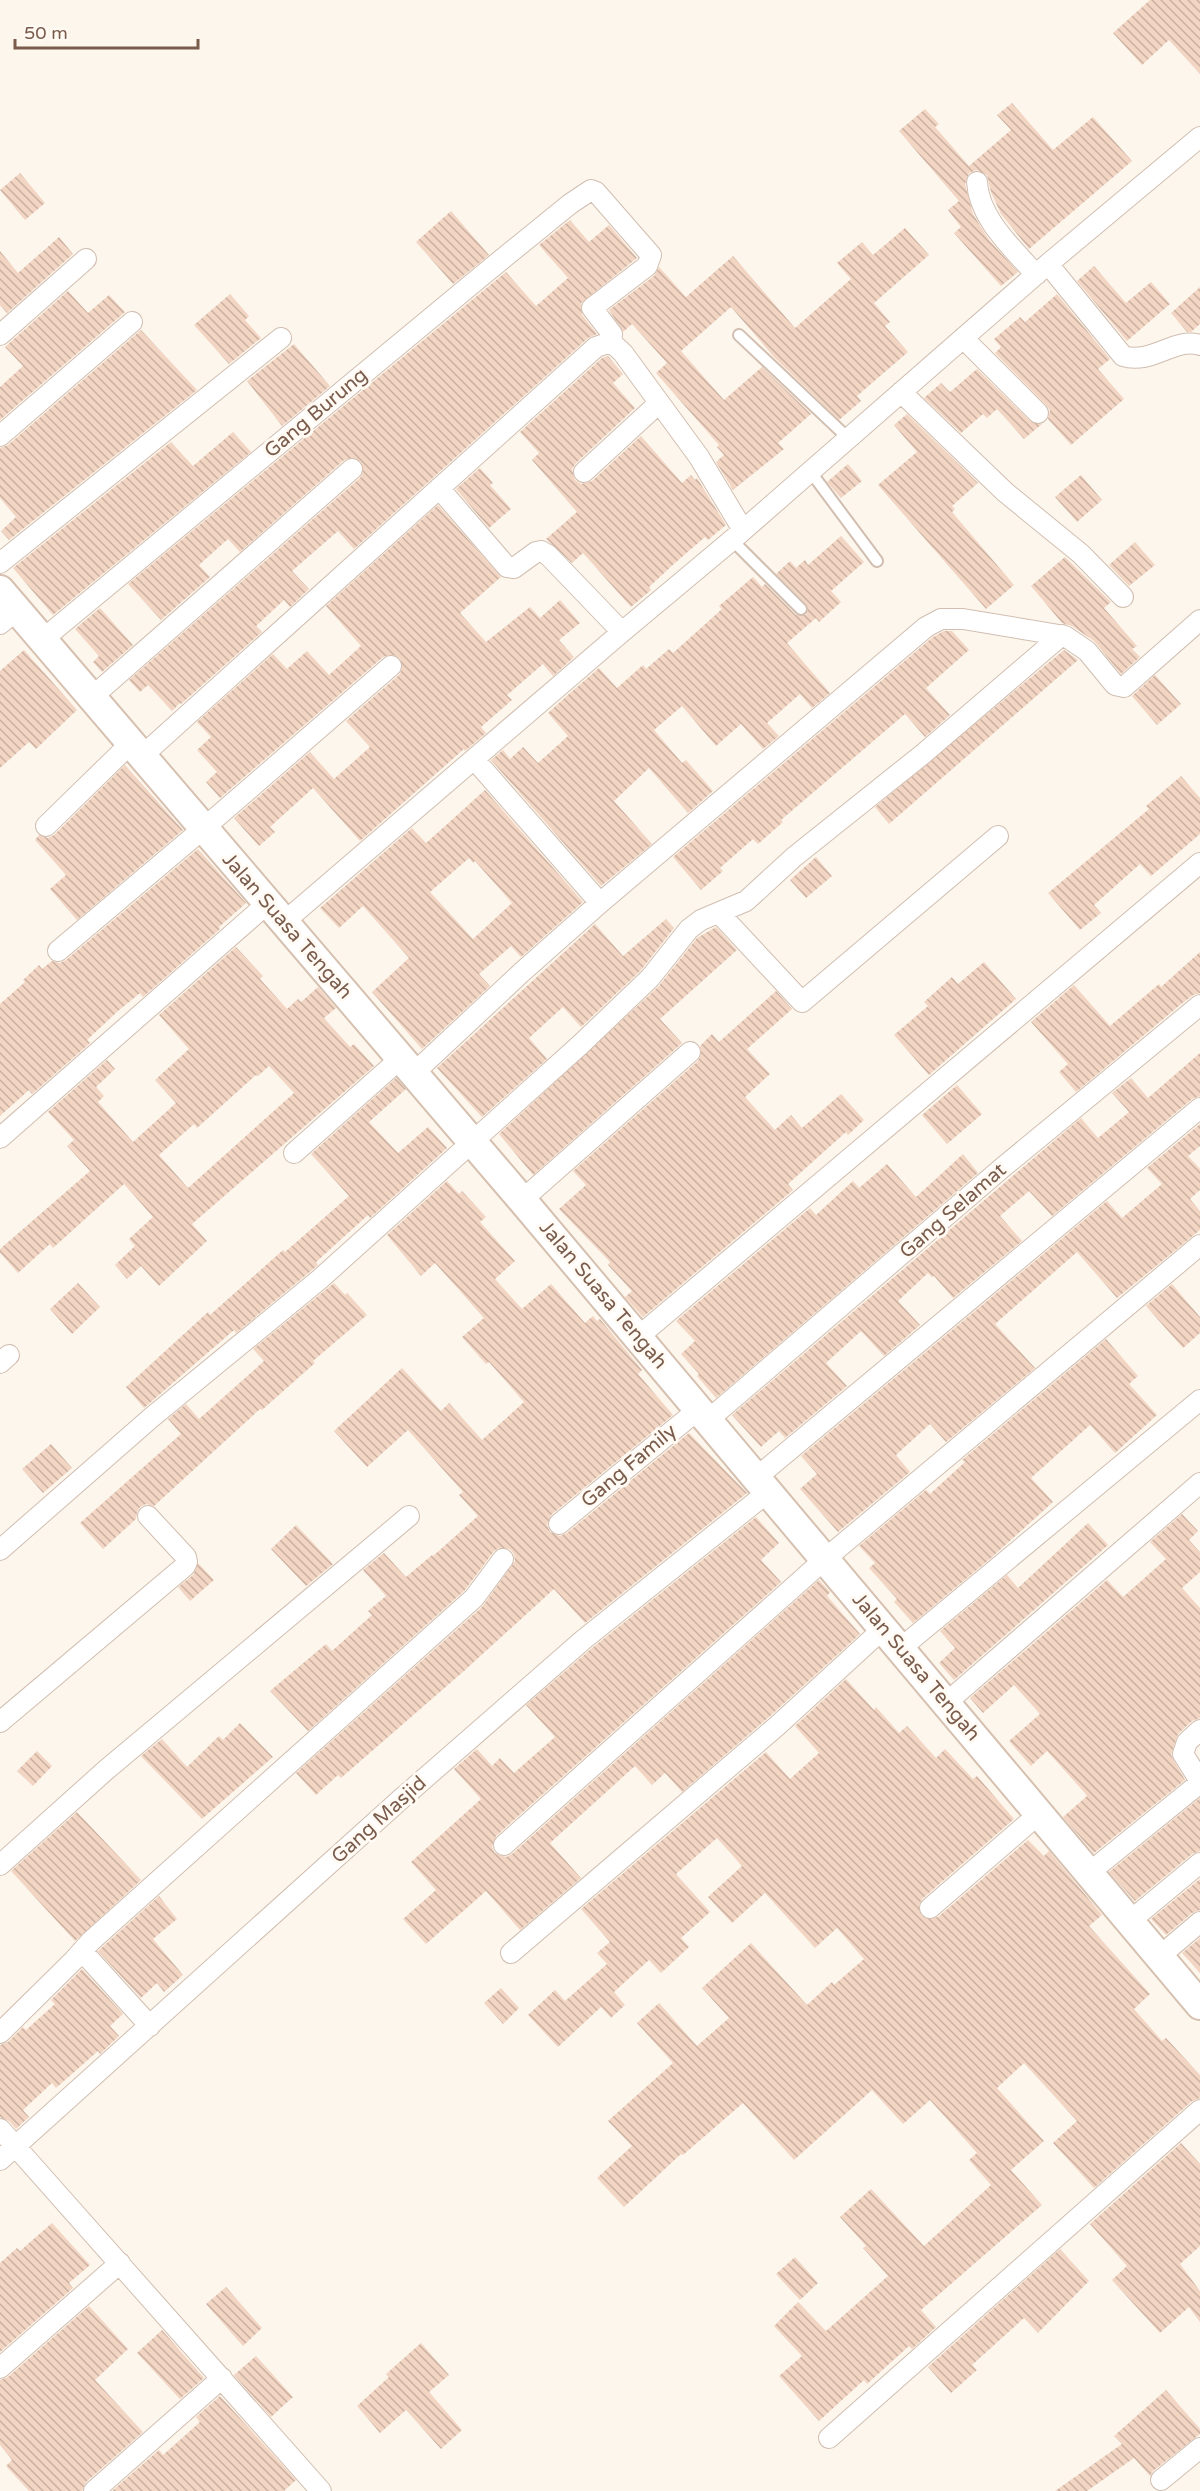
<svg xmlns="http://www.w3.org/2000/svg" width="1200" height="2491" font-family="'Varela Round',sans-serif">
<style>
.building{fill:url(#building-back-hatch);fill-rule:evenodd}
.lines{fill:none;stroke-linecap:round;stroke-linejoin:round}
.lane-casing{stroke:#d1beb0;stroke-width:14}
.street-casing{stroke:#d1beb0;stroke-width:22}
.secondary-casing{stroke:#d6c0b0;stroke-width:32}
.lane{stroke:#fff;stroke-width:10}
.street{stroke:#fff;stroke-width:20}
.secondary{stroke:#fff;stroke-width:28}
.labels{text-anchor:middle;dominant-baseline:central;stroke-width:6;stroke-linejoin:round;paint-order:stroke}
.street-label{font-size:20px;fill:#7a5c4d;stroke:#fffaf3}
</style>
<defs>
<pattern id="building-back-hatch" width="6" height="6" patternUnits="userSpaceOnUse" patternTransform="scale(1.5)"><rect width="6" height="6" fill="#f3d5c3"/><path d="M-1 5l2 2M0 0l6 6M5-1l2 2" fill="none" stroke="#cab0a1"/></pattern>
</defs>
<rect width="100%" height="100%" fill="#fdf6ec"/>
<path class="building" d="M1150 0H1200V74L1169 40 1142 65 1113 33Z
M1012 103 1053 150 1093 117 1132 161 1029 249 1001 214 991 192 987 175 976 170 969 173 965 184 973 214 989 240 1018 272 1001 286 954 233 961 227 948 210 959 201 899 131 925 109 939 124 935 127 969 166 1011 130 997 115Z
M20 173 45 203 25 220 0 190Z
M451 211 489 255 453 284 416 242Z
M570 220 589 242 609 225 637 258 581 303 582 315 597 334 588 338 354 549 338 531 292 571 309 589 290 607 284 600 256 626 262 632 181 704 180 703 172 711 148 685 140 692 129 680 360 478 363 472 361 462 355 458 344 460 240 552 228 539 199 565 210 577 161 620 128 584 506 272 536 306 568 278 539 245Z
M905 228 929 255 874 303 890 322 885 326 908 352 857 396 861 401 839 420 774 357 731 307 681 351 724 400 762 367 811 414 778 443 784 449 733 490 716 462 724 455 717 447 719 445 656 373 667 363 632 324 623 332 609 310 654 276 659 267 686 297 733 256 795 328 851 279 837 263 862 242 873 255Z
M59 237 73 254 7 313 0 305V251L18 273Z
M1094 266 1126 303 1151 282 1170 304 1127 341 1077 281Z
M1200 287V324L1191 332H1187L1171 313Z
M68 291 88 313 109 295 125 312 0 420V387L23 366 5 347Z
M230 294 249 316 245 320 261 338 229 364 194 325Z
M1057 294 1110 359 1098 369 1124 399 1071 445 1048 419 1050 410 1046 405 995 353 1001 347 994 339 1020 317 1025 322Z
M141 330 197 390 9 540 1 531 16 517 0 498V448L8 445Z
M294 344 330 386 282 426 247 381Z
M608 356 623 374 613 383 635 408 576 463 572 469 575 480 581 484 592 481 641 436 682 483 691 475 695 480 697 478 726 525 708 540 705 537 675 563 649 587 651 590 631 607 583 553 572 563 546 539 577 512 532 460 539 453 520 432 602 358Z
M977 369 1030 421 1042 424 1024 439 997 409 987 418 983 414 961 433 924 398 941 383 950 392Z
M907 414 978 483 952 506 955 509 952 512 1014 585 986 609 878 485 917 452 894 425Z
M233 432 251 452 53 615 13 568 171 442 193 466Z
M848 464 862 481 841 498 827 482Z
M480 468 493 483 490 485 511 509 489 528 456 489Z
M1081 475 1102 500 1077 522 1055 497Z
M438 505 501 577 460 613 486 642 530 607 540 618 560 600 580 623 559 640 574 657 553 676 543 664 507 695 512 700 481 727 486 733 465 751 464 749 360 841 313 788 270 827 275 832 259 846 234 818 310 752 334 779 370 747 346 721 399 675 402 669 400 659 394 655 383 657 220 798 206 782 217 772 197 750 211 737 197 722 273 654 287 669 307 651 329 675 361 646 326 606Z
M841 536 864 562 831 591 841 602 819 622 816 618 787 643 830 693 812 708 800 694 767 723 779 736 763 749 741 724 716 746 682 706 654 730 682 763 686 760 713 791 688 813 649 768 614 801 652 844 601 886 491 760 503 750 510 759 523 747 538 763 568 736 548 713 569 694 599 668 617 688 643 665 646 669 669 649 673 653 722 609 719 606 753 577 762 587 765 584 796 615H806L808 610 806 604 776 574 790 561 796 568 805 560 808 565Z
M1135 542 1155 565 1129 586 1109 565Z
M1065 557 1111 602 1104 608 1137 646 1132 649 1140 657 1121 674 1094 641 1072 626 1062 623 1031 586Z
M100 608 133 645 102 672 93 662 99 656 75 629Z
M944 631H952L969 650 926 688 950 715 925 737 905 714 781 820 783 822 758 844 753 839 720 868 723 871 701 890 673 857 933 637Z
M24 650 77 710 36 749 29 742 0 768V671Z
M1064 650 1078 660 889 824 875 807Z
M1155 675 1181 704 1157 725 1132 696Z
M125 765 183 830 77 920 50 889 66 875 35 840 39 835 48 838 54 835Z
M1181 776 1200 798V834L1151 876 1140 864 1094 905 1101 913 1080 930 1048 893 1149 809 1146 806Z
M485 790 583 902 521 957 511 946 479 974 490 986 422 1049 372 992 409 958 363 906 339 928 320 908 412 828 426 843ZM469 858 473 863 475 861 512 903 473 939 430 892Z
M198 849 246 903 219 927 220 929 143 997 140 993 118 1011 87 1040 90 1043 32 1094 29 1090 0 1116V1004L25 982 23 980 39 965 42 969 52 961 60 963 66 960Z
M816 857 832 876 806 898 790 880Z
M666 919 674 928 641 970 581 1027 563 1007 529 1038 547 1059 482 1117 437 1068 595 924 623 956Z
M716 927 737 950 660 1019 682 1043 533 1175 499 1134 658 987 697 938Z
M236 947 263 976 260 979 287 1009 298 999 301 1002 318 987 336 1008 324 1018 350 1047 354 1044 374 1066 192 1224 207 1241 159 1286 141 1266 127 1279 115 1265 135 1246 129 1239 153 1217 124 1184 53 1248 50 1244 18 1273 0 1253V1249L90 1171 67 1146 74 1140 48 1112 107 1060 115 1069 96 1087 104 1096 98 1102 133 1142 176 1103 155 1080 189 1049 159 1015ZM269 1066 294 1093 188 1188 159 1155 194 1124 197 1128 256 1075 258 1076Z
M1200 952V993L1193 995 1180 1005 1076 1092 1059 1072 1068 1064 1031 1022 1074 985 1110 1026 1159 984 1161 987Z
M984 962 1016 999 929 1075 894 1035 928 1006 924 1002 952 977 958 984Z
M776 991 792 1009 747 1049 770 1074 745 1097 775 1130 791 1115 802 1128 841 1094 864 1120 848 1135 846 1132 788 1184 793 1190 643 1317 625 1297 632 1291 608 1265 610 1262 559 1209 586 1185 573 1171 698 1061 701 1055 700 1046 712 1034 719 1042Z
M1200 1053V1096L1192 1099 1052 1216 1029 1191 1000 1216 1022 1241 953 1298 934 1276 932 1277 928 1273 898 1301 920 1325 884 1356 861 1331 826 1363 847 1386 785 1438 779 1431 761 1447 732 1415 1081 1118 1098 1138 1129 1112 1112 1093 1131 1078 1148 1098Z
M396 1078 406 1089 369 1122 398 1153 428 1127 447 1148 370 1218 368 1215 316 1262 318 1265 312 1270 236 1333 234 1330 144 1408 126 1387 208 1312 210 1315 283 1250 285 1252 349 1196 311 1154Z
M957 1085 982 1114 947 1144 922 1115Z
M1200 1124V1146L1188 1156 1200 1169V1190L1190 1199 1200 1211V1230L1117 1298 1077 1252 995 1324 1035 1368 946 1442 930 1424 896 1455 910 1472 838 1532 800 1489 817 1474 801 1456 1107 1201 1122 1218 1162 1184 1147 1168Z
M963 1154 978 1173 716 1398 697 1376 699 1374 681 1354 695 1341 676 1321 810 1208 816 1215 853 1181 859 1188 887 1164 916 1197Z
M447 1181 459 1194 462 1191 486 1217 480 1222 515 1261 495 1279 522 1309 551 1284 585 1323 593 1316 597 1321 600 1319 642 1370 638 1374 673 1415 551 1515 547 1525 550 1532 560 1536 567 1533 689 1433 747 1493 585 1623 554 1589 464 1671 341 1778 338 1775 316 1795 296 1773 482 1607 515 1561 514 1554 510 1549 499 1548 494 1551 465 1590 308 1731 270 1691 326 1644 332 1651 372 1615 368 1611 386 1596 363 1570 384 1553 406 1577 432 1555 433 1556 478 1516 459 1495 463 1492 408 1430 367 1467 334 1431 402 1368 441 1411 449 1403 482 1440 524 1402 489 1362 486 1364 462 1337 484 1318 435 1263 421 1276 387 1235Z
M78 1283 100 1307 72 1334 50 1309Z
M334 1283 345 1295 347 1293 367 1315 313 1361 315 1363 262 1410 260 1409 154 1506 146 1504 140 1507 137 1512 136 1519 103 1549 80 1523 181 1434 168 1419 186 1404 199 1419 264 1361 253 1349Z
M1172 1284 1200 1317V1333L1183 1348 1146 1306Z
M1106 1339 1138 1376 1129 1384 1157 1415 1115 1453 1090 1425 1031 1478 1053 1502 991 1558 913 1623 894 1602 897 1599 869 1568 875 1563 859 1546 926 1490 930 1494 965 1462 962 1460Z
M51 1444 72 1468 43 1493 22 1469Z
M1182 1514 1198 1531 1189 1540 1200 1552V1572L1182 1588 1200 1608V1718L1192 1721 1178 1734 1171 1755 1185 1780 1094 1853 1063 1817 1087 1796 1085 1793 1047 1751 1031 1766 1009 1741 1040 1714 1014 1685 983 1713 970 1698 1107 1580 1123 1597 1166 1559 1150 1542Z
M756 1517 779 1543 761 1560 781 1582 496 1836 492 1847 495 1853 506 1857 512 1854 819 1580 830 1592 827 1596 860 1634 769 1717 682 1792 665 1773 652 1785 635 1766 550 1843 581 1878 520 1930 486 1891 426 1944 403 1919 436 1890 411 1862 481 1799 454 1769 477 1749 492 1766 500 1758 514 1773 555 1737 526 1705 591 1649Z
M1088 1523 1108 1545 954 1680 939 1663 955 1648 940 1631 1007 1575 1018 1588Z
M296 1525 333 1564 306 1586 271 1549Z
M198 1563 214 1580 190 1601 178 1587 193 1575Z
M846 1679 874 1710 876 1707 899 1733 907 1726 936 1758 945 1749 973 1779 977 1776 1014 1819 922 1899 919 1905 921 1915 927 1919 938 1917 1028 1840 1044 1856 1049 1851 1102 1915 1089 1926 1150 1994 1134 2009 1162 2041 1166 2038 1200 2075V2098L1192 2101 1094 2188 1053 2143 1077 2121 1024 2063 997 2088 1044 2141 1011 2170 1042 2205 921 2310 936 2327 912 2349 909 2346 867 2384 864 2380 819 2421 779 2376 802 2356 774 2326 798 2302 826 2331 888 2276 863 2248 866 2246 840 2217 871 2189 924 2246 991 2185 969 2160 977 2153 930 2100 903 2124 872 2090 794 2160 743 2103 683 2155 681 2154 624 2207 597 2178 632 2146 608 2121 673 2063 637 2023 659 2003 697 2046 729 2018 702 1988 751 1943 807 2005 832 1982 834 1985 864 1959 837 1928 815 1948 765 1893 732 1923 708 1897 742 1866 717 1838 676 1874 710 1912 681 1938 689 1947 661 1973 649 1960 614 1992 625 2005 611 2018 601 2007 558 2047 528 2015 555 1990 565 2001 607 1964 597 1953 610 1942 581 1909 766 1752 790 1779 819 1753 795 1726Z
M240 1723 273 1757 202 1819 141 1756 162 1739 187 1767 219 1736 223 1740Z
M37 1751 52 1766 33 1786 17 1771Z
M1200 1798V1851L1192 1854 1135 1901 1109 1872Z
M77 1812 141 1880 75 1941 11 1871Z
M1200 1879V1910L1192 1913 1166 1935 1151 1919Z
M159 1896 177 1919 153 1939 183 1975 164 1992 157 1983 141 1998 98 1951Z
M1200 1938V1973L1182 1953Z
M82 1969 123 2014 110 2026 119 2036 100 2054 98 2051 56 2088 52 2083 23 2110 29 2117 16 2129 9 2121 0 2117V2045L8 2042 23 2027 26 2030 55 2004 51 2000Z
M501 1988 519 2008 503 2024 484 2003Z
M1181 2143 1200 2164V2246L1180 2264 1200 2291V2322L1189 2307 1160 2333 1112 2280 1127 2266 1090 2224Z
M52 2223 90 2265 69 2283 73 2288 0 2352V2263L17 2248 20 2251Z
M1060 2249 1089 2281 1038 2333 1024 2318 972 2365 977 2370 951 2393 928 2367Z
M795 2257 818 2283 800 2300 776 2274Z
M226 2287 262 2328 243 2346 206 2304Z
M89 2306 128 2349 95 2380 143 2432 86 2482 82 2491H29L6 2466 12 2460 0 2445V2380L8 2377Z
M162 2330 204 2378 180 2399 137 2353Z
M421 2343 449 2375 429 2392 462 2430 441 2449 406 2410 380 2433 357 2406 389 2377 386 2374Z
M256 2356 293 2397 271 2417 234 2375Z
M1166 2390 1200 2429V2434L1153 2471 1150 2476 1134 2458 1087 2491H1055L1122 2444 1114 2436Z
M220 2396 296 2480 284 2491H112L159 2450 163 2455 200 2422 196 2417Z"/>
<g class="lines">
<g class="lane-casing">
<path id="lane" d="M739 335 848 438
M810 471 877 561
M732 540 801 609"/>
</g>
<g class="street-casing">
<path id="street" d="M977 182C979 219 1013 248 1036 275
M1048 264 1123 356C1152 365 1174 337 1200 345
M0 335 86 259
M963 338 1038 413
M901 392 1005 492 1081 554 1123 597
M0 436 132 322
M584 472 659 403
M439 488 507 567 514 568 536 552 541 551 548 555 622 632
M0 563 281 338
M0 624 17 610
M42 640 490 269 570 204 591 190 596 192 651 255 647 266 592 308 612 334 611 342 623 353 699 457 743 530
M92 697 352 469
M142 756 596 347 611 342
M474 759 600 903
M46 826 131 743
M719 913 802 1002 998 836
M284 922 622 632 732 540 1048 264 1200 137
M58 951 204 828 391 666
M414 1073 522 972 600 903 926 627 941 619H963L1065 636 1087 651 1115 685 1124 687 1200 620
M0 1138 268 903
M294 1153 401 1058
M522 1200 690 1052
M638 1337 1200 863
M0 1363 9 1355
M708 1420 1002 1168 1200 1005
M757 1477 1200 1108
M559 1524 699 1409
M0 1550 152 1417 320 1279 580 1045 650 978 689 929 701 920 746 901 794 857 923 754 1062 635
M901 1648 1200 1400
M946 1703 1200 1483
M0 1722 185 1566 187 1562 186 1557 148 1516
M1200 1730 1187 1742 1183 1754 1200 1781
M504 1845 825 1559 1200 1245
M0 1865 106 1770 409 1516
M1090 1872 1200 1783
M930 1908 1040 1813
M1130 1921 1200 1863
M82 1951 150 2026
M511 1953 777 1726 884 1628
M1160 1956 1200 1922
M0 2033 74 1960 91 1941 474 1598 503 1559
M0 2129 321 2491
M0 2160 401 1799 583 1640 768 1492
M0 2368 120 2263
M829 2438 1200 2110
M1161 2480 1200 2448
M94 2491 222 2378"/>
</g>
<g class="secondary-casing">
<path id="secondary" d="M0 590 522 1200 1200 2005"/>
</g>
<use href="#lane" class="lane"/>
<use href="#street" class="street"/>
<use href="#secondary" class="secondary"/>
</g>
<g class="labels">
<g class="street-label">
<text transform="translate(316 413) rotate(-40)">Gang Burung</text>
<text transform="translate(287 926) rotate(49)">Jalan Suasa Tengah</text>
<text transform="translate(953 1211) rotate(-41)">Gang Selamat</text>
<text transform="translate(603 1295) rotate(50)">Jalan Suasa Tengah</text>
<text transform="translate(629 1466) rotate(-40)">Gang Family</text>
<text transform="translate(916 1667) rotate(50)">Jalan Suasa Tengah</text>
<text transform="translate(379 1820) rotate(-42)">Gang Masjid</text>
</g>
</g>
<path d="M15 39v9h183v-9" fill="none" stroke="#7a5c4d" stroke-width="3"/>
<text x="24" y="39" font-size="18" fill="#7a5c4d" stroke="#fffaf3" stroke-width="4.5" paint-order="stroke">50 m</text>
</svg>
